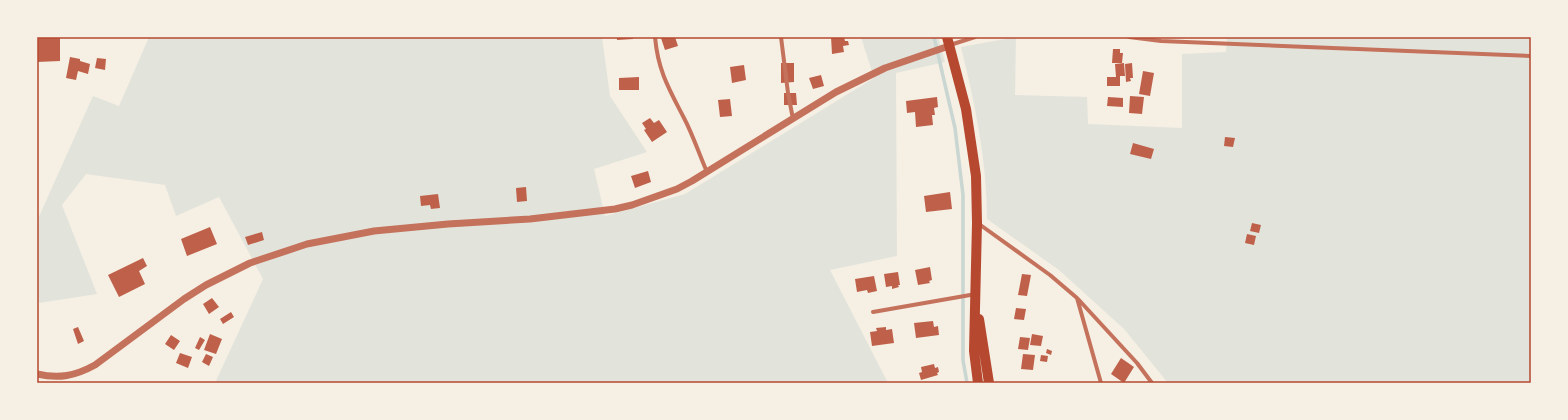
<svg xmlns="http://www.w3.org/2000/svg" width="1568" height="420" font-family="'Zilla Slab',serif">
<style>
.green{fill:#e2e4dc}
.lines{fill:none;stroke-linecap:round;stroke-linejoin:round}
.stream{stroke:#c9d6d2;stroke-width:3.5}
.building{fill:#bf614a}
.minor{stroke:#c5725c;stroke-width:4}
.tertiary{stroke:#c5725c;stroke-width:7}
.trunk{stroke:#b5482f;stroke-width:10}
.neatline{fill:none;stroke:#b5482f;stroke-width:1.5}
</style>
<rect width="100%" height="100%" fill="#f6efe4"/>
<path class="green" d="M149 37H602L610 96 647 152 594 169 605 216 685 194 874 78 861 37H938L945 62 896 73 897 256 830 270 888 383H215L263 279 219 197 176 216 165 185 86 174 62 205 97 294 39 303 37 283V221L93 96 119 106Z
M1016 37 1015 95 1087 97 1088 124 1182 128V54L1226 52 1227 37H1531V383H1168L1124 329 1059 270 987 219C987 161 975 104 961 47Z"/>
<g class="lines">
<path class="stream" d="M934 37 955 128 963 195V360L967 383"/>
</g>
<path class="building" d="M37 37H60V61L37 62Z
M617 37H633V39L617 40Z
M675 37 678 46 665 50 661 38Z
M831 37H844L845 41H848L849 45 843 46 844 52 832 54Z
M1113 49H1120V53H1123L1122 63H1112Z
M70 57 80 59V61L90 64 88 74 78 71 76 80 66 78Z
M97 58 106 59 105 70 95 68Z
M781 63H794V82L781 83Z
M1124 63 1125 76H1120V86H1107V77H1116L1115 64Z
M1132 63 1133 78H1130L1131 81 1126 82 1125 64Z
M744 65 746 80 732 83 730 67Z
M1143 71 1154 73 1150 96 1139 94Z
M821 75 824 86 813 89 809 78Z
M639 77V90H619V78Z
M784 93H796L797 105H784Z
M1130 96 1144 97 1142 114 1129 113Z
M937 97 938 107 934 108 935 115H932L933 125 916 127 915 112 907 113 906 101Z
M1108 97 1123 98V107L1107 106Z
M730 99 732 116 720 117 718 100Z
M650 118 654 123 659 120 667 132 652 142 644 130 646 129 642 123Z
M1225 137 1235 138 1233 147 1224 146Z
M1133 143 1154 149 1151 159 1130 154Z
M648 171 651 182 635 188 631 176Z
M526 187 527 201 517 202 516 188Z
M950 192 952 209 926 212 924 196Z
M438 194 440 208 431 209 430 205 421 206 420 196Z
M1252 223 1261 225 1259 233 1250 231Z
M210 227 217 244 187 256 181 239Z
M262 232 264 240 248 245 245 237Z
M1247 234 1256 236 1254 245 1245 243Z
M143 258 147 266 139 271 145 284 119 297 108 275Z
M930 267 932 280 929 281 930 283 918 285 915 270Z
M898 272 900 285H898L899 287 892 289V286L886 287 884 274Z
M1022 274 1031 275 1027 296 1018 295Z
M874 276 877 291 868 293 867 290 857 292 855 279Z
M212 298 219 307 209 314 203 304Z
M1016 308 1026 309 1024 320 1014 319Z
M231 312 234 317 223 324 220 319Z
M933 321 934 327 938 326 939 335 916 338 914 323Z
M78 327 84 341 78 344 73 329Z
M886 327V330L892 329 894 343 872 346 870 332 877 331 876 328Z
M210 334 222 339 216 354 204 350Z
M1032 334 1043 336 1041 346 1030 345Z
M171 335 180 341 174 350 165 344Z
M200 337 205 340 199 350 195 348Z
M1020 337 1030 338 1028 350 1018 349Z
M1047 349 1052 351 1051 355 1046 353Z
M180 353 192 357 188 368 176 363Z
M206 354 213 357 209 366 202 362Z
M1023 354 1035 355 1033 370 1021 369Z
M1041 355 1048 356 1047 362 1040 361Z
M1121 358 1134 367 1124 383 1111 374Z
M934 364 935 368 938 367 939 372 937 373 938 375 921 380 919 373 922 372 921 367Z"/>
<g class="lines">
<path class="minor" d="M655 37C658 71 669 89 684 118 693 135 699 154 707 172
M781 37 788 93 793 119
M1129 37 1161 41 1531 56
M950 45 975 37
M979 224 1050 275 1077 298 1101 383
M1078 299 1137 363 1152 383
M873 312 976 294"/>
<path class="tertiary" d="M37 374C59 379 75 376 95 365L184 299 206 285 250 263 307 244 374 231 448 224 530 219 615 209 632 205 677 189 692 181 836 92 885 68 949 46"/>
<path class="trunk" d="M947 37 966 109 976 176 977 223 974 351 978 383
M979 319 989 383"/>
</g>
<rect width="1568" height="420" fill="none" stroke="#f6efe4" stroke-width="76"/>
<rect x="38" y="38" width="1492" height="344" class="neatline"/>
</svg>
